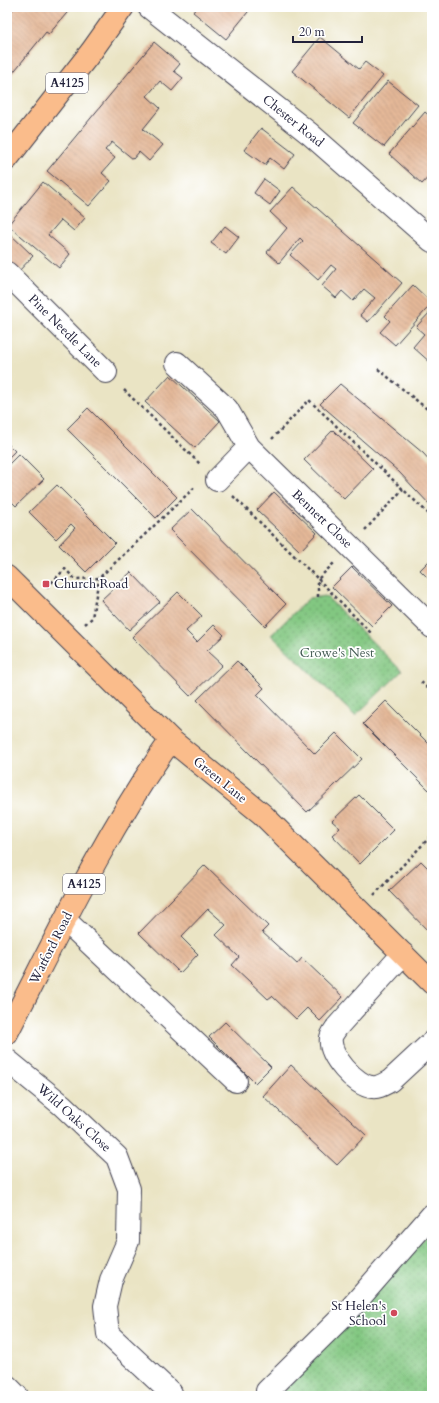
<svg xmlns="http://www.w3.org/2000/svg" width="439" height="1403" font-family="Cardo,serif">
<style>
.park{fill:url(#park-dots);stroke:#52745e}
.building{fill:url(#building-back-hatch)}
.lines{fill:none;stroke-linecap:round;stroke-linejoin:round}
.minor-casing{stroke:#403f50;stroke-width:24}
.major-casing{stroke:#403f50;stroke-width:24}
.path{stroke:#403f50;stroke-width:2.5;stroke-dasharray:3 3;stroke-linecap:butt}
.minor{stroke:#fff;stroke-width:22}
.major{stroke:#fabc8b;stroke-width:22}
.poi-dot{fill:#d1495b;stroke:#fff;stroke-width:1.5}
.labels{text-anchor:middle;dominant-baseline:central;stroke-width:3.5;stroke-linejoin:round;paint-order:stroke}
.shield{fill:#fff;stroke:#646476;stroke-width:1}
.shield-label{font-size:12px;font-weight:bold;fill:#22223b}
.street-label{font-size:13px;fill:#22223b;stroke:#fff}
.poi-label{font-size:13px;fill:#22223b;stroke:#fff;text-anchor:start}
.park-label{font-size:13px;fill:#445c54;stroke:#fff}
</style>
<defs>
<pattern id="park-dots" width="8" height="8" patternUnits="userSpaceOnUse"><rect width="8" height="8" fill="#82c781"/><path d="M2 2h.1M6 6h.1" fill="none" stroke="#6aa16b" stroke-width="1.8" stroke-linecap="round"/></pattern>
<pattern id="building-back-hatch" width="6" height="6" patternUnits="userSpaceOnUse"><rect width="6" height="6" fill="#e4b898"/><path d="M-1 5l2 2M0 0l6 6M5-1l2 2" fill="none" stroke="#c39e84"/></pattern>
</defs>
<rect width="100%" height="100%" fill="#fff"/>
<filter id="ink" filterUnits="userSpaceOnUse"><feTurbulence type="fractalNoise" baseFrequency=".025" numOctaves="2"/><feDisplacementMap in="SourceGraphic" scale="8" xChannelSelector="R" yChannelSelector="G"/><feConvolveMatrix kernelMatrix="1 2 1 2 8 2 1 2 1" color-interpolation-filters="sRGB"/></filter>
<filter id="wash" filterUnits="userSpaceOnUse"><feTurbulence type="fractalNoise" baseFrequency=".012" numOctaves="4" result="noise"/><feDisplacementMap in="SourceGraphic" scale="16" xChannelSelector="R" yChannelSelector="G"/><feGaussianBlur stdDeviation="0.9" result="paint"/><feColorMatrix in="noise" values="0 0 0 0 0 0 0 0 0 0 0 0 0 0 0 0 0 1.4 0 .05"/><feComposite in="paint" operator="in"/></filter>
<g filter="url(#wash)">
<rect width="100%" height="100%" fill="#eae4c4"/>
<path class="park" d="M326 596 402 671 355 716 271 635 309 598Z
M432 1230V1396H279Z"/>
<g id="blocks">
<path class="building" d="M15 7H72L49 34 46 32 7 80V16Z
M197 7H252L226 39 193 12Z
M320 37 359 69 365 62 383 76 349 118 292 71Z
M154 42 180 64 174 71 183 78 172 91 160 81 147 96 160 108 143 129 163 145 149 161 139 152 133 159 112 142 105 150 115 158 102 173 111 181 89 206 47 171Z
M388 81 418 105 384 147 353 123Z
M425 112 432 118V173L422 184 389 154Z
M261 128 295 154 284 169 270 158 265 165 244 150Z
M264 179 280 191 270 205 254 193Z
M43 182 85 218 74 231 61 220 48 235 70 254 59 268 8 225Z
M293 187 402 283 368 322 360 315 375 298 364 289 353 301 342 291 336 298 322 286 336 269 331 265 318 280 290 255 303 241 300 238 279 263 267 252 287 228 270 212Z
M225 226 239 237 226 254 211 243Z
M7 231 33 256 17 273 7 264Z
M413 285 432 303 395 345 380 332 390 321 385 316Z
M432 310V364L413 347 424 334 416 327Z
M170 375 220 421 195 448 145 402Z
M340 384 423 453 432 463V507L399 472 320 404Z
M88 408 177 497 156 518 67 429Z
M333 430 373 469 344 499 304 460Z
M7 443 15 451 7 459Z
M19 454 44 479 16 506 7 497V466Z
M57 485 115 543 86 572 59 545 75 528 71 524 56 539 29 512Z
M274 492 317 533 300 551 257 510Z
M192 509 286 604 265 626 170 530Z
M432 558V582L420 570Z
M352 567 392 606 372 626 332 587Z
M131 572 160 602 129 630 101 600Z
M178 592 202 616 186 631 197 642 214 625 224 635 207 651 222 665 190 696 132 637Z
M237 661 264 688 257 695 315 754 336 733 362 759 307 812 197 700Z
M432 676V685L427 681Z
M386 701 432 747V793L363 724Z
M359 795 394 830 360 864 332 835 340 828 332 821Z
M421 861 432 872V935L389 891Z
M205 865 268 926 262 932 297 964 302 958 343 997 320 1021 307 1008 296 1019 272 996 268 999 232 965 239 957 216 935 226 925 208 909 181 937 198 954 180 973 139 933Z
M225 1022 271 1067 255 1083 209 1037Z
M291 1065 366 1135 337 1165 263 1096Z"/>
</g>
</g>
<g filter="url(#ink)">
<use href="#blocks" fill-opacity="0" stroke="#403f50" stroke-width="1"/>
<g class="lines">
<g class="minor-casing">
<path id="minor" d="M149 7 310 134 432 241
M7 273 106 372
M177 363 227 409 249 447
M217 480 249 447 432 627
M65 920 236 1081
M403 954 337 1027C335 1030 331 1035 331 1038 328 1055 356 1086 372 1087 378 1088 384 1084 390 1081L432 1042
M7 1060 62 1105 117 1157 129 1189 128 1241 111 1280 105 1306 108 1334 171 1393
M7 1386 17 1396
M267 1391 349 1310 432 1215"/>
</g>
<g class="major-casing">
<path id="major" d="M7 159 91 52 123 7
M7 577 171 740 262 814 432 983
M7 1033C58 934 106 831 171 740"/>
</g>
<path class="path" d="M378 369 432 413
M124 390 201 465
M272 439 309 400 432 517
M233 496 318 579 334 563
M365 530 403 489
M47 587 65 569 75 579 99 578 195 487
M318 597V579L372 634
M85 624 92 618 99 578
M421 682 432 692
M374 895 432 835"/>
<use href="#minor" class="minor"/>
<use href="#major" class="major"/>
</g>
</g>
<g class="poi-dot">
<rect x="42" y="580" width="8" height="8" rx="2"/>
<circle cx="394" cy="1313" r="4"/>
</g>
<g class="labels">
<g class="shield">
<rect x="46" y="73" width="42" height="20" rx="3"/>
<rect x="63" y="874" width="42" height="20" rx="3"/>
</g>
<g class="shield-label">
<text x="67" y="83">A4125</text>
<text x="84" y="884">A4125</text>
</g>
<g class="street-label">
<text transform="translate(293 121) rotate(39)">Chester Road</text>
<text transform="translate(65 331) rotate(45)">Pine Needle Lane</text>
<text transform="translate(322 519) rotate(44)">Bennett Close</text>
<text transform="translate(220 780) rotate(39)">Green Lane</text>
<text transform="translate(51 948) rotate(-63)">Watford Road</text>
<text transform="translate(74 1118) rotate(42)">Wild Oaks Close</text>
</g>
<g class="poi-label">
<text x="54" y="584">Church Road</text>
<text x="386" y="1306" text-anchor="end">St Helen's<tspan x="386" dy="15">School</tspan></text>
</g>
<g class="park-label">
<text x="337" y="653">Crowe's Nest</text>
</g>
</g>
<rect width="439" height="1403" fill="none" stroke="#fff" stroke-width="24"/>
<path d="M293 36v6h69v-6" fill="none" stroke="#22223b" stroke-width="2"/>
<text x="299" y="36" font-size="12" fill="#22223b" stroke="#ffffff" stroke-width="3" paint-order="stroke">20 m</text>
</svg>
